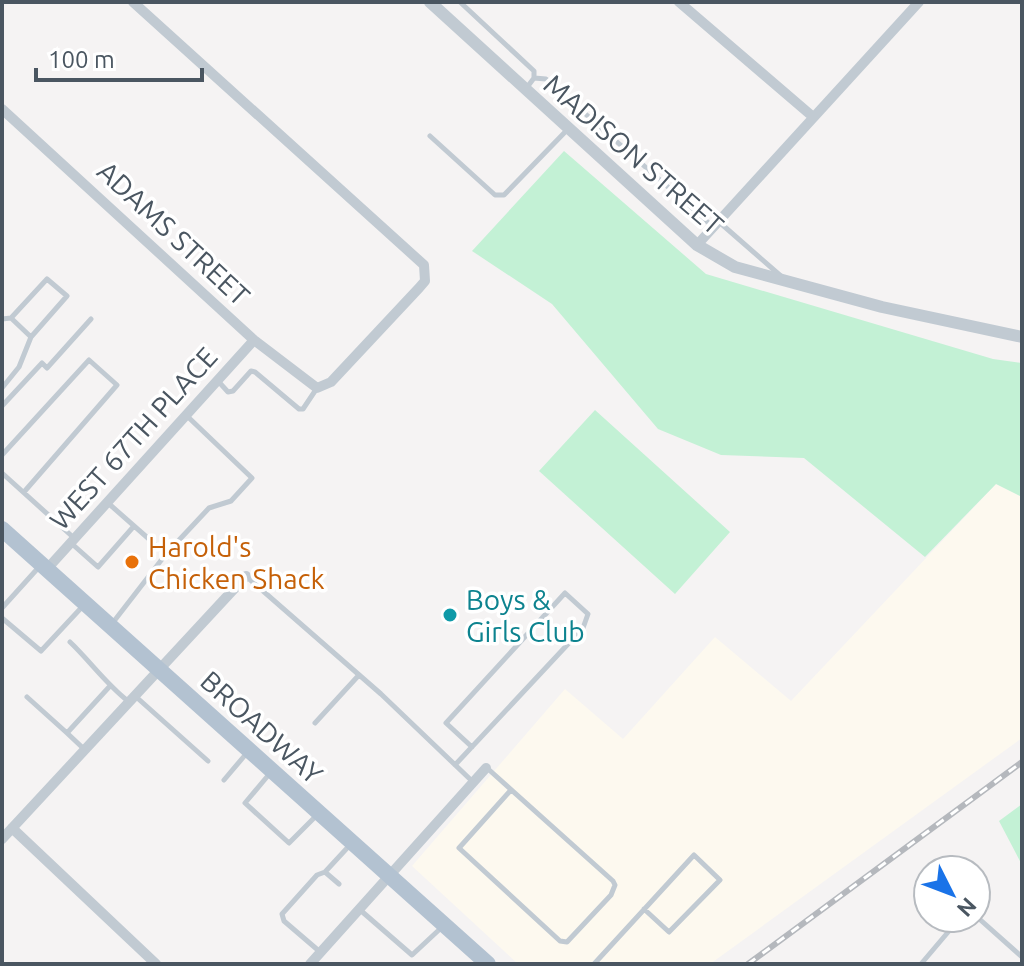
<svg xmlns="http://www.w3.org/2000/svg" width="1024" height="966" font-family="Ubuntu,sans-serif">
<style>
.commercial{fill:#fdf9ef}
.green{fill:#c3f1d5}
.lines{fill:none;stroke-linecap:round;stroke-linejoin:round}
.service{stroke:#c1cad2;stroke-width:5}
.minor{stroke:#c1cad2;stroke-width:10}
.tertiary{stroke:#c1cad2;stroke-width:12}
.primary{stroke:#b3c2d1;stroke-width:16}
.rail-casing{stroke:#b5b8bd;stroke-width:6}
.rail{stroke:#fff;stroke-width:3;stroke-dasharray:9;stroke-linecap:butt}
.food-dot{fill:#e8710a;stroke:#fff;stroke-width:3}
.culture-dot{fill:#0f9aa8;stroke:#fff;stroke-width:3}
.labels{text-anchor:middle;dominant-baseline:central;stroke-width:7;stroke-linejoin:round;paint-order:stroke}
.street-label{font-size:28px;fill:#4a5661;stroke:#fff}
.food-label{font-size:28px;fill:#c56008;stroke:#fff;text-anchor:start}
.culture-label{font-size:28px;fill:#0d838f;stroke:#fff;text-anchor:start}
</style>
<rect width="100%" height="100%" fill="#f5f3f3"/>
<path class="commercial" d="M996 484 1022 497V738L710 964H518L412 866 565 689 623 739 715 637 791 701Z"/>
<path class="green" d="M564 151 706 274 993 359 1022 363V497L996 484 925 557 804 458 721 455 658 429 552 304 472 251Z
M595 410 730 532 675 594 539 471Z
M1022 804V865L999 821Z"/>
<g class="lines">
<path class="service" d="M460 2 534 71V78L525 90
M534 78 546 79 712 226
M430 136 495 195H504L567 130
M718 221 782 277
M11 318 31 337
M2 319 11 318 47 279 67 296 31 337 19 367 2 388
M218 381 228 392 233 391 251 371 255 372 299 409H303L317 388
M2 406 42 363 47 368 91 319
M2 455 89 360 117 385 24 492
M2 473 74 538
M108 503 166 554 111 625
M71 543 98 567 134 526
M166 554 209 508 231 501 252 478 187 416
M247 577 381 694 473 782
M2 608 39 567
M2 618 41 651 82 607
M70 642C90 661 106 684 128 701
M134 695 208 761
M27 697 67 733 110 686
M315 723 359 675
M67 733 84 749
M455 765 583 628 588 614 565 593 446 723 472 747
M487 768 613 881 615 885 611 895 567 942 560 941 459 848 511 790
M271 772 245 803 289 843 316 816
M224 780 246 754
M325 872 339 884
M359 909 412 955 441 928
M976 916 1022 957
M319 951 284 921 282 914 317 875 325 872 349 846
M594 964 694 855 720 880 669 932 644 909
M921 964 960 918"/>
<path class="minor" d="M679 2 812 116
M2 109 254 340 317 388 331 382 419 288 425 281 424 265 133 2
M697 245 919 2
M47 569 254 340
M12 828 156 964
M2 839 246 576
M310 964 486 768"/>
<path class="tertiary" d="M430 2 697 245 735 267 882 307 1022 337"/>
<path class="primary" d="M2 529 488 964"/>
<g class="rail-casing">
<path id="rail" d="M748 964 1022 762"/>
</g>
<use href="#rail" class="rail"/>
</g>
<circle class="food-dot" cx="132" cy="562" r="8"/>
<circle class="culture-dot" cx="450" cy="615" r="8"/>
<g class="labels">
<g class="street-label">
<text transform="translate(634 154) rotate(41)">MADISON STREET</text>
<text transform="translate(174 233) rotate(43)">ADAMS STREET</text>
<text transform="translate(133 438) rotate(-48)">WEST 67TH PLACE</text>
<text transform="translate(262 727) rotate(42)">BROADWAY</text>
</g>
<g class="food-label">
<text x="148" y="546">Harold's<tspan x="148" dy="32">Chicken Shack</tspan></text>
</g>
<g class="culture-label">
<text x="466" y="599">Boys &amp;<tspan x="466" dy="32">Girls Club</tspan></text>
</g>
</g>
<rect width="1024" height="966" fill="none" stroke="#4a5661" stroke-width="8"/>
<g transform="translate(952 894) rotate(132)"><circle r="38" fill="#ffffff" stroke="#b7bbc0" stroke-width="2"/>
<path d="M0-6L14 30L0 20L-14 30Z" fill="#1a73e8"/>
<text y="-12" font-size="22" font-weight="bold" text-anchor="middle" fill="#4a5661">N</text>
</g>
<path d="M36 68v12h166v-12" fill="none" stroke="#4a5661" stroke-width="4"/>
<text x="48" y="68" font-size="24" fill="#4a5661" stroke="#ffffff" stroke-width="6" paint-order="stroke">100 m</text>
</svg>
